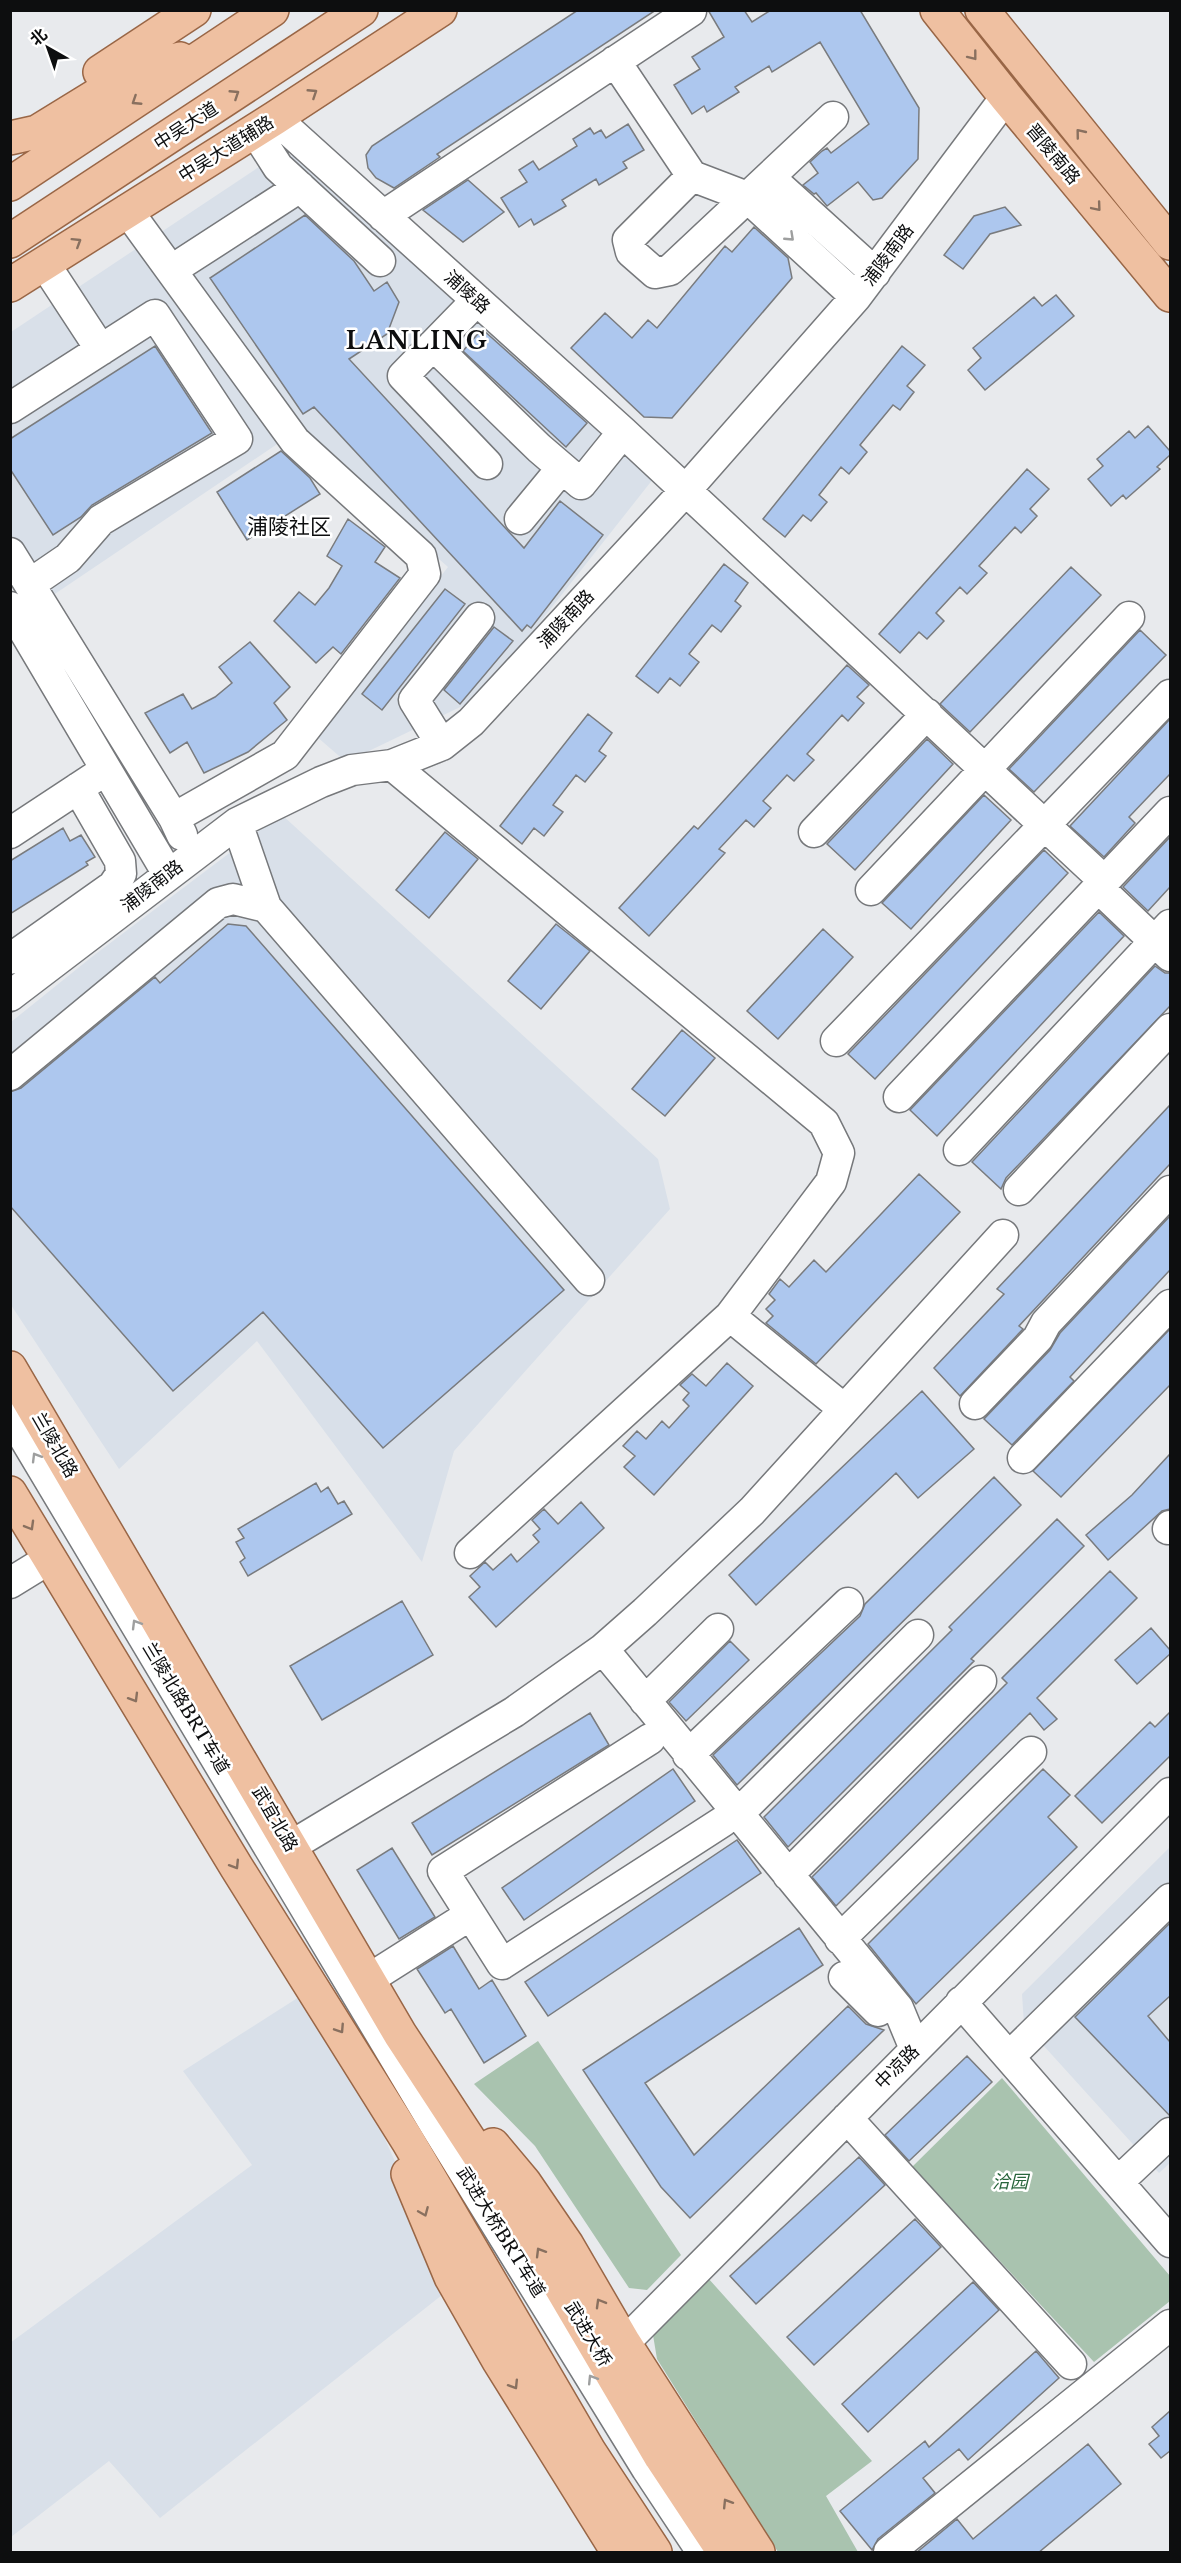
<svg xmlns="http://www.w3.org/2000/svg" width="1181" height="2563" font-family="'Libre Baskerville','Noto Sans SC',serif">
<style>
.built{fill:#d9e0e9}
.green{fill:#a9c3af}
.building{fill:#adc7ee;stroke:#797b7e;stroke-width:1.5}
.lines{fill:none;stroke-linecap:round;stroke-linejoin:round}
.minor-casing{stroke:#76787b;stroke-width:33}
.major-casing{stroke:#996646;stroke-width:36}
.minor{stroke:#fff;stroke-width:30}
.major{stroke:#efc0a1;stroke-width:33}
.oneway{stroke:#89705f}
.oneway2{stroke:#9e9f9f}
.labels{text-anchor:middle;dominant-baseline:central;stroke-width:5;stroke-linejoin:round;paint-order:stroke}
.street-label{font-size:18px;fill:#0d0e0f;stroke:#fff}
.park-label{font-size:18px;font-style:italic;fill:#29663d;stroke:#fff}
.quarter-label{font-size:21px;fill:#0d0e0f;stroke:#fff}
.district-label{font-size:24px;font-weight:bold;letter-spacing:1.5px;fill:#0d0e0f;stroke:#fff}
</style>
<rect width="100%" height="100%" fill="#e8eaed"/>
<path class="built" d="M277 155 297 156 657 474 481 697 346 762 316 736 448 567 295 432 31 610 11 576V332Z
M281 814 658 1159 670 1209 454 1451 422 1562 257 1341 119 1469 11 1305V1022L93 956Z
M1170 1847V2163L1159 2173 1024 2024 1022 1994Z
M299 1997 363 2090 410 2195 442 2295 160 2518 109 2461 11 2537 10 2343 252 2165 183 2071Z"/>
<path class="green" d="M538 2041 681 2255 647 2290 629 2288 535 2146 474 2084Z
M1002 2078 1170 2276V2301L1094 2362 912 2167Z
M708 2278 872 2461 826 2496 858 2552H778L657 2359 653 2335Z"/>
<path class="building" d="M578 10H656L437 154 440 157 394 188 376 178 368 168 366 155 372 146Z
M708 10H744L752 22 771 10H860L919 108 918 159 882 198 873 200 858 182 827 206 816 193 814 194 803 185 818 173 810 162 822 151 827 148 831 153 869 124 820 42 772 72 769 66 735 87 739 92 707 112 704 106 692 114 674 85 700 69 692 57 724 37Z
M628 124 644 150 623 162 627 168 599 185 596 179 562 200 566 206 534 225 531 219 519 227 501 198 527 182 519 170 533 161 539 170 577 146 573 139 590 128 594 134 601 130 606 138Z
M468 180 504 212 463 242 423 210Z
M1005 207 1021 225 990 234 963 269 944 255 974 216Z
M305 215 354 261 374 291 387 282 399 302 387 334 349 359 509 532 524 548 560 501 603 535 531 628 527 625 522 631 314 407 303 414 210 278Z
M754 227 788 258 792 278 672 418 644 417 571 348 605 313 632 338 648 320 657 328 725 246 732 252Z
M1056 295 1074 316 985 390 968 370 981 358 973 348 1034 297 1042 306Z
M482 329 587 423 566 447 463 351Z
M155 346 212 433 92 505 81 517 53 535 10 469V439Z
M902 346 925 365 907 386 914 392 900 410 893 405 860 445 867 452 849 474 841 467 819 495 827 502 811 521 803 515 785 537 763 519Z
M1148 426 1170 451V455L1157 467 1160 469 1126 499 1123 495 1111 506 1088 479 1103 466 1097 459 1129 431 1135 438Z
M281 451 310 478 320 494 247 540 217 492Z
M1027 469 1049 489 1030 509 1037 516 1021 533 1015 527 979 566 987 573 967 594 960 587 936 613 944 621 927 639 919 632 900 653 879 634Z
M348 519 385 547 375 562 400 578 341 654 333 647 316 663 274 621 299 592 315 605 329 588 342 566 327 556Z
M724 564 748 583 735 601 741 606 721 632 712 625 689 654 699 662 680 686 670 678 658 693 636 676Z
M1071 567 1101 595 970 732 940 704Z
M445 589 465 604 382 710 362 694Z
M494 627 513 641 460 704 444 690Z
M1140 630 1166 655 1034 792 1009 769Z
M250 642 290 687 274 703 287 720 248 752 204 773 187 742 170 753 145 713 183 694 192 709 215 697 232 683 219 667Z
M847 665 869 685 857 697 864 703 848 721 842 715 807 754 814 760 794 781 787 775 763 801 771 808 754 827 746 820 719 849 725 853 649 936 619 908 694 826 698 829Z
M588 714 612 733 599 751 606 756 585 782 576 775 553 805 563 812 544 836 534 828 522 844 500 826Z
M1170 719V774L1129 817 1135 823 1104 857 1070 826Z
M927 739 953 764 855 870 827 844Z
M984 795 1011 820 911 929 882 903Z
M63 828 70 841 81 835 95 857 86 862 88 865 10 914V861Z
M445 832 478 859 429 918 396 890Z
M1170 837V887L1148 911 1123 887Z
M1044 850 1068 873 875 1079 848 1054Z
M1099 912 1124 936 937 1136 910 1110Z
M228 924 246 926 564 1290 383 1448 263 1312 173 1391 10 1206V1092L21 1088 155 977 160 983Z
M556 924 590 951 541 1009 508 981Z
M823 929 853 957 778 1039 747 1011Z
M1155 966 1165 973H1170V1006L1006 1178 1001 1189 972 1162Z
M682 1030 715 1058 665 1116 632 1089Z
M1170 1105V1164L1019 1326 1023 1329 960 1396 934 1368 1004 1294 997 1289Z
M919 1174 960 1212 816 1364 766 1323 773 1316 766 1309 775 1300 769 1294 780 1279 789 1287 814 1260 826 1272Z
M1170 1216V1270L1070 1377 1074 1381 1012 1445 984 1419 1050 1350 1060 1333Z
M1170 1329V1385L1061 1497 1033 1471Z
M727 1363 753 1386 654 1495 624 1467 635 1456 623 1446 637 1431 646 1439 662 1421 669 1428 689 1406 683 1400 689 1393 680 1385 692 1374 706 1386Z
M922 1391 974 1449 918 1498 896 1473 756 1605 729 1575Z
M1170 1454V1509L1162 1511 1108 1560 1086 1535 1132 1495Z
M994 1477 1021 1505 737 1785 713 1755 860 1616 865 1604Z
M316 1483 321 1492 328 1487 338 1504 344 1501 352 1514 248 1576 240 1562 245 1558 236 1542 244 1538 238 1529Z
M581 1502 604 1528 496 1627 469 1597 480 1587 470 1576 485 1562 493 1570 511 1554 517 1562 539 1542 533 1535 540 1529 532 1520 544 1509 558 1524Z
M1057 1519 1084 1546 971 1659 974 1661 788 1847 764 1817 952 1630 949 1627Z
M1110 1571 1137 1598 1037 1698 1057 1719 1044 1730 1030 1713 836 1906 812 1877 1007 1683 1002 1678Z
M402 1601 433 1655 322 1720 290 1666Z
M1151 1628 1170 1650V1654L1137 1684 1115 1660Z
M730 1641 749 1660 686 1721 669 1702Z
M1170 1712V1756L1102 1823 1075 1796 1150 1722 1155 1727Z
M590 1713 609 1745 432 1855 412 1823Z
M673 1769 695 1801 524 1920 502 1888Z
M1043 1769 1070 1795 1048 1817 1077 1847 916 2004 868 1944Z
M737 1840 761 1873 548 2016 525 1982Z
M392 1848 435 1917 399 1939 357 1870Z
M1170 1923V1996L1148 2016 1170 2042V2116L1075 2017Z
M799 1928 823 1965 645 2083 694 2155 848 2006 866 2024 884 2030 690 2218 661 2187 583 2070Z
M453 1946 479 1989 492 1980 526 2036 484 2063 451 2009 445 2013 417 1969Z
M967 2056 992 2082 909 2161 885 2135Z
M859 2157 885 2185 756 2304 730 2276Z
M915 2219 941 2247 814 2365 787 2337Z
M973 2282 999 2310 868 2432 842 2404Z
M1036 2351 1059 2378 968 2460 959 2449 923 2478 935 2493 878 2539 872 2550 840 2511 925 2441 929 2447Z
M1170 2411V2451L1161 2458 1149 2444 1159 2436 1152 2427Z
M1088 2444 1121 2484 1038 2553H916L957 2519 973 2539Z"/>
<g class="lines">
<g class="minor-casing">
<path id="minor" d="M615 61 692 176 747 197 856 297
M275 118 623 432 1097 874 1106 895 1170 956
M255 131 278 167 380 261
M692 176 628 240 631 252 655 273 670 270 833 117
M769 177 875 273
M127 210 295 441 421 556 425 574 285 755 174 818
M383 216 691 11
M184 262 300 187
M44 263 101 350
M477 300 403 376 487 464
M433 345 539 448 581 484 623 432
M10 408 155 315 237 439 101 520 68 558 30 584
M520 519 562 468
M10 553 174 818 182 835
M10 607 168 874
M442 745 414 700 479 618
M392 765 824 1123 839 1153 831 1182 730 1316 470 1553
M237 823 266 907
M814 832 927 714
M10 833 95 777
M871 890 1129 617
M10 959 113 886 121 874 120 861 78 788
M10 996 237 823 321 782 352 770 392 765 442 745 471 722 685 491 856 297 1006 97
M836 1041 1170 695
M10 1075 218 903 233 899 266 907 589 1280
M899 1097 1170 812
M959 1150 1170 925
M1019 1190 1170 1029
M730 1316 844 1409
M975 1404 1038 1338 1046 1323 1170 1191
M10 1414 435 2125 647 2469 702 2552
M1023 1458 1170 1305
M1168 1529 1170 1526
M10 1583 49 1559
M603 1649 898 2008 915 2049
M645 1701 718 1629
M650 1739 443 1871 502 1964 722 1822
M688 1755 848 1603
M737 1815 918 1635
M291 1846 514 1712 603 1649 645 1612 752 1511 1003 1235
M788 1875 981 1681
M840 1939 1031 1752
M844 1977 878 2011
M369 1979 470 1915
M961 2002 1170 2242
M1009 2057 1170 1899
M847 2118 1071 2364
M1118 2182 1170 2133
M624 2343 1170 1793
M889 2552 1170 2325"/>
</g>
<g class="major-casing">
<path id="major" d="M937 10 1006 97 1170 295
M982 10 1170 243
M100 72 194 10
M10 138 37 132 133 73 180 59
M10 184 272 10
M10 241 361 10
M10 285 275 118 440 10
M10 1368 400 2034 519 2216 661 2457 724 2552
M10 1493 237 1868 408 2141 589 2451 655 2552
M493 2145 524 2182 567 2245 624 2343 758 2552
M408 2174 451 2277 499 2361 618 2552"/>
</g>
<use href="#minor" class="minor"/>
<use href="#major" class="major"/>
</g>
<defs><path id="oneway-chevron" d="M-2-3.5L2.5 0L-2 3.5" fill="none" stroke-width="1.6" stroke-linecap="round" stroke-linejoin="round" transform="scale(1.5)"/></defs>
<g class="oneway">
<use href="#oneway-chevron" transform="translate(973 56) rotate(52)"/>
<use href="#oneway-chevron" transform="translate(313 93) rotate(-33)"/>
<use href="#oneway-chevron" transform="translate(235 94) rotate(-33)"/>
<use href="#oneway-chevron" transform="translate(136 101) rotate(147)"/>
<use href="#oneway-chevron" transform="translate(1080 133) rotate(-129)"/>
<use href="#oneway-chevron" transform="translate(1097 207) rotate(50)"/>
<use href="#oneway-chevron" transform="translate(77 242) rotate(-32)"/>
<use href="#oneway-chevron" transform="translate(30 1526) rotate(60)"/>
<use href="#oneway-chevron" transform="translate(134 1698) rotate(59)"/>
<use href="#oneway-chevron" transform="translate(235 1865) rotate(58)"/>
<use href="#oneway-chevron" transform="translate(340 2029) rotate(57)"/>
<use href="#oneway-chevron" transform="translate(424 2212) rotate(67)"/>
<use href="#oneway-chevron" transform="translate(540 2252) rotate(-121)"/>
<use href="#oneway-chevron" transform="translate(600 2303) rotate(-120)"/>
<use href="#oneway-chevron" transform="translate(514 2385) rotate(58)"/>
<use href="#oneway-chevron" transform="translate(727 2503) rotate(-122)"/>
</g>
<g class="oneway2">
<use href="#oneway-chevron" transform="translate(790 237) rotate(43)"/>
<use href="#oneway-chevron" transform="translate(36 1457) rotate(-121)"/>
<use href="#oneway-chevron" transform="translate(136 1624) rotate(-121)"/>
<use href="#oneway-chevron" transform="translate(592 2379) rotate(-122)"/>
</g>
<g class="labels">
<g class="street-label">
<text transform="translate(186 126) rotate(-33)">中吴大道</text>
<text transform="translate(226 149) rotate(-32)">中吴大道辅路</text>
<text transform="translate(1053 154) rotate(50)">晋陵南路</text>
<text transform="translate(888 255) rotate(-53)">浦陵南路</text>
<text transform="translate(467 292) rotate(42)">浦陵路</text>
<text transform="translate(566 619) rotate(-47)">浦陵南路</text>
<text transform="translate(152 886) rotate(-38)">浦陵南路</text>
<text transform="translate(55 1445) rotate(60)">兰陵北路</text>
<text transform="translate(186 1708) rotate(59)">兰陵北路BRT车道</text>
<text transform="translate(275 1819) rotate(60)">武宜北路</text>
<text transform="translate(897 2067) rotate(-45)">中凉路</text>
<text transform="translate(501 2232) rotate(58)">武进大桥BRT车道</text>
<text transform="translate(588 2334) rotate(59)">武进大桥</text>
</g>
<g class="park-label">
<text x="1010" y="2182">洽园</text>
</g>
<g class="quarter-label">
<text x="289" y="527">浦陵社区</text>
</g>
<g class="district-label">
<text x="417" y="340">LANLING</text>
</g>
</g>
<rect width="1181" height="2563" fill="none" stroke="#0d0e0f" stroke-width="24"/>
<g transform="translate(48 48) rotate(320)" stroke="#ffffff" stroke-width="4.5" paint-order="stroke">
<path d="M0-4.5L10 22L0 15L-10 22Z" fill="#0d0e0f"/>
<text y="-9" font-size="16" font-weight="bold" text-anchor="middle" fill="#0d0e0f">北</text>
</g>
</svg>
